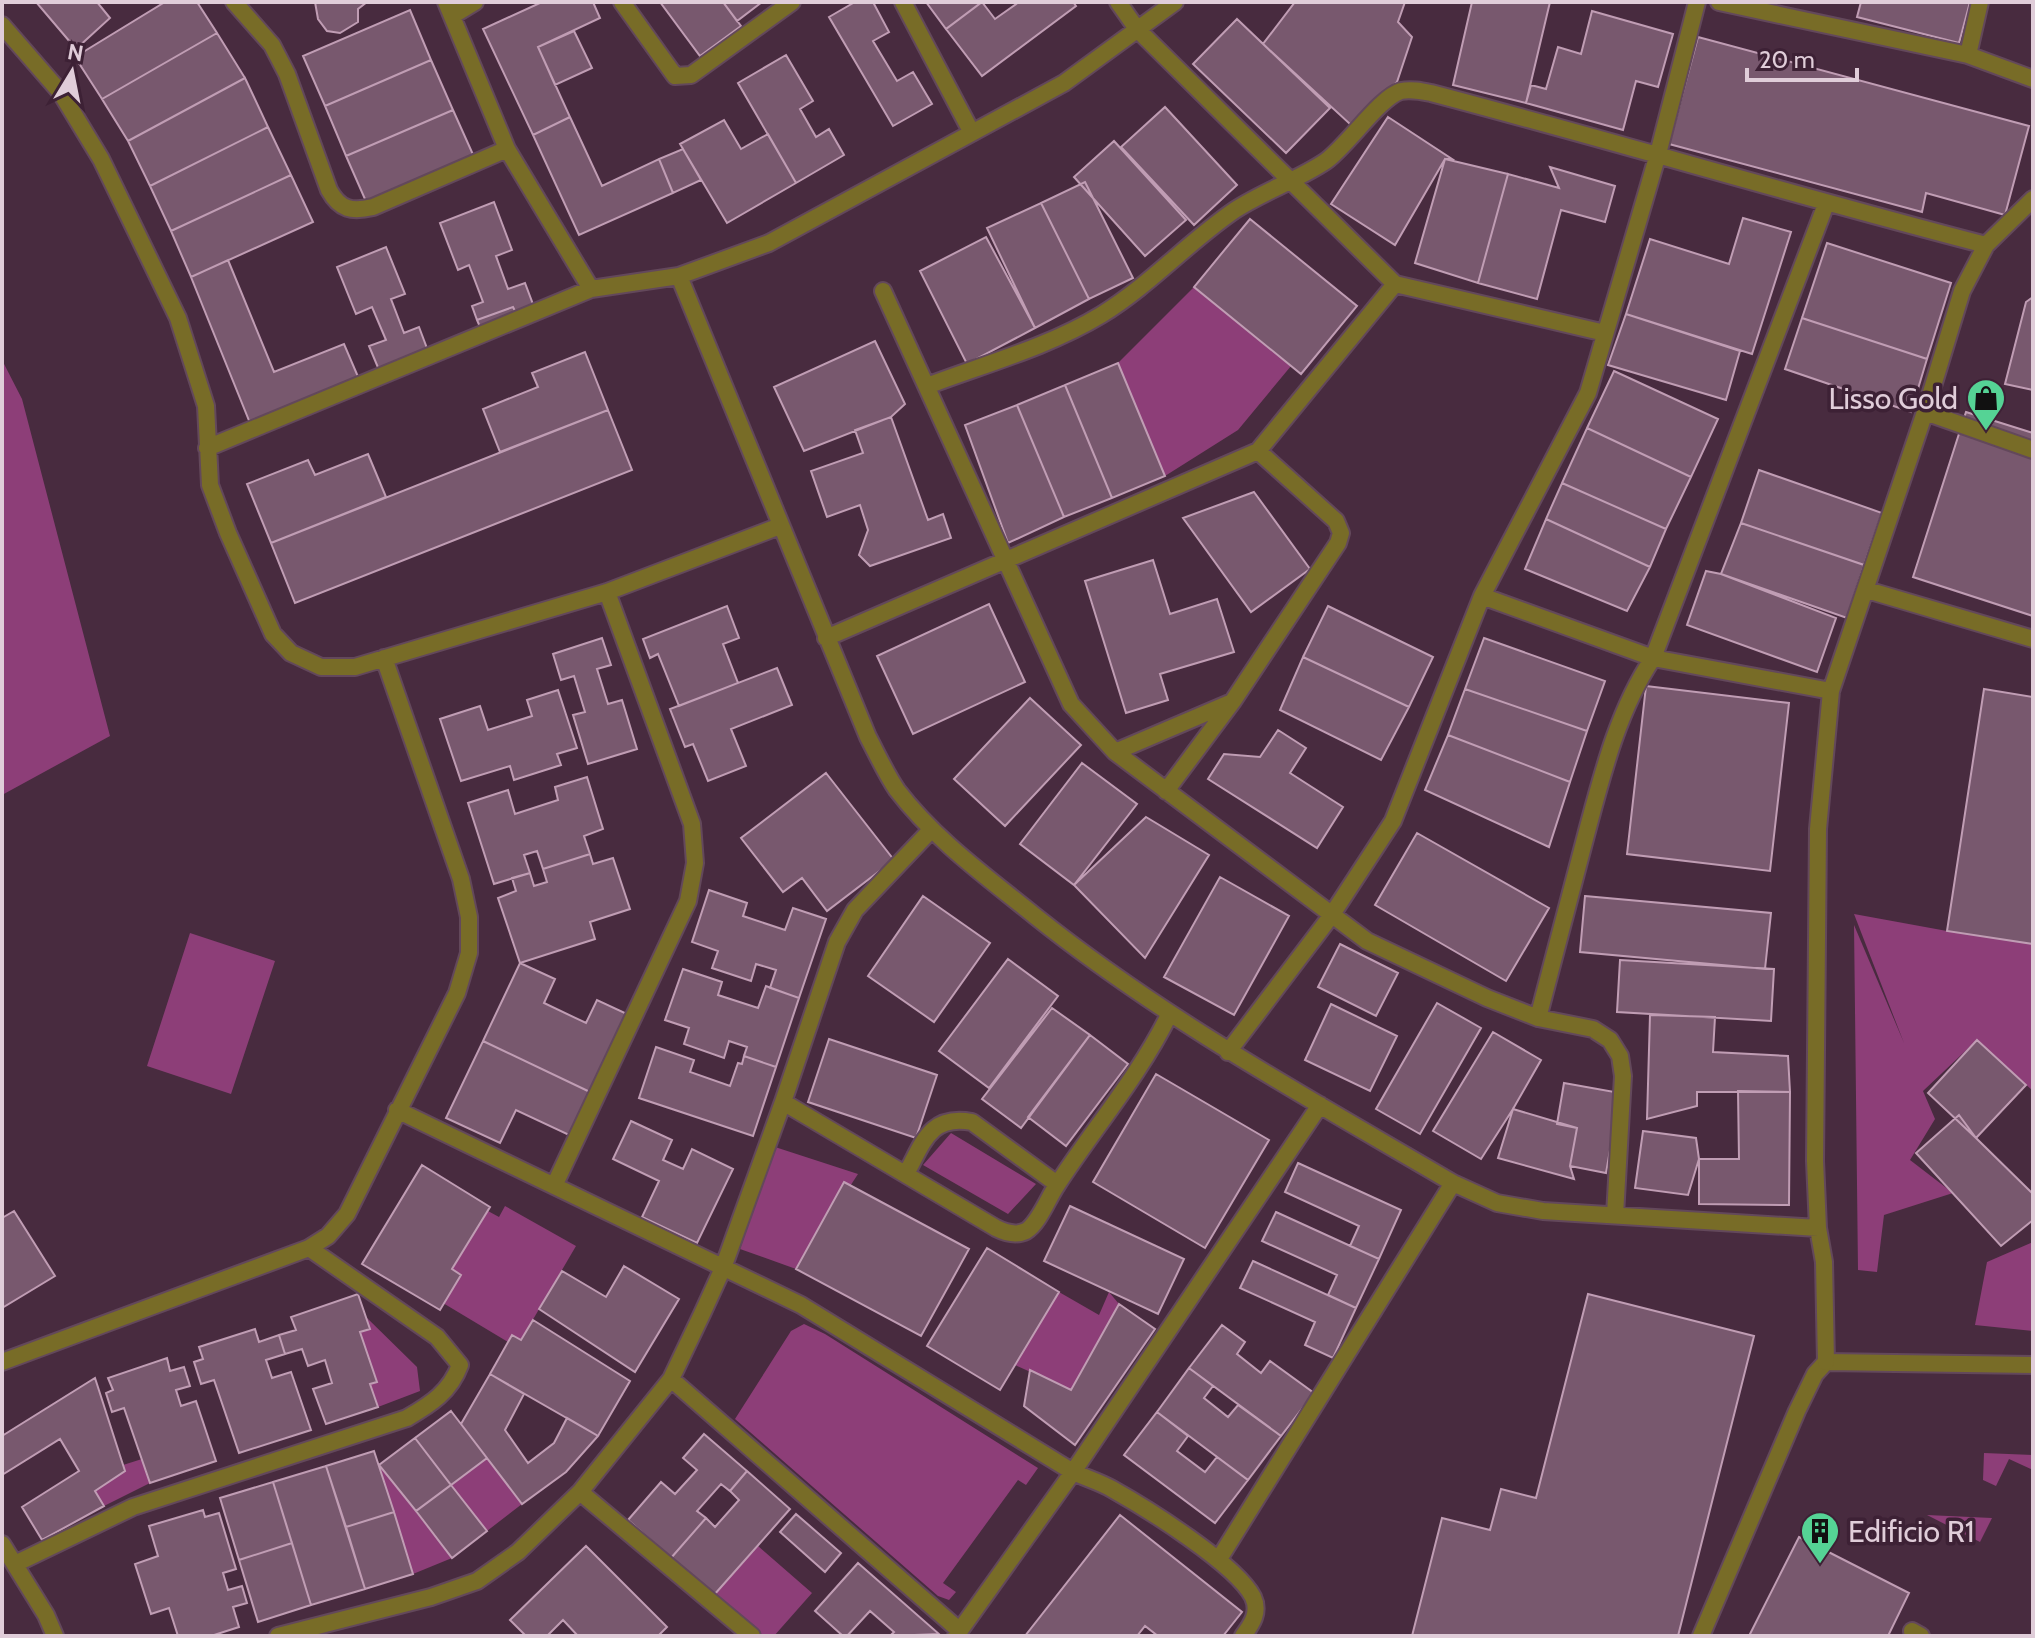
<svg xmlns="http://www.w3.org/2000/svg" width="2035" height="1638" font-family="Cabin,sans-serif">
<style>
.green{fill:#8d3e78}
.building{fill:#78586e;stroke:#c09db4;stroke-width:2}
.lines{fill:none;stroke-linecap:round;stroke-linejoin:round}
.lane-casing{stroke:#63485b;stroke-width:20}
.street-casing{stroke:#63485b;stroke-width:20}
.lane{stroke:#786c27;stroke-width:16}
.street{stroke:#786c27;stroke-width:16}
.labels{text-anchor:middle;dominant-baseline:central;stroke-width:7;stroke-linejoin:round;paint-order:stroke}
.poi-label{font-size:30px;fill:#e0cdd9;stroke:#3d2135;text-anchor:end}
</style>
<rect width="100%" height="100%" fill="#482b3f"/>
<path class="green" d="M1194 287 1291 366 1238 430 1165 476 1118 363Z
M2 360 22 399 110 736 2 795Z
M1854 914 1947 931 2033 942V1091L1977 1040 1923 1091 1935 1119 1910 1160 1953 1193 1884 1215 1877 1272 1858 1270 1854 925 1904 1043Z
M190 933 275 961 231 1094 147 1066Z
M951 1133 1036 1184 1008 1214 923 1165Z
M775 1147 858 1174 796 1269 740 1249Z
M505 1206 576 1246 521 1340 512 1335 508 1342 443 1303 461 1275 452 1269 488 1211 499 1217Z
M2033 1242V1331L1975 1325 1987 1262Z
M1059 1292 1099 1315 1109 1292 1119 1304 1071 1390 1015 1365Z
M365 1316 417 1367 420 1391 378 1407 370 1384 377 1381 360 1332Z
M804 1324 825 1334 1038 1468 1026 1485 1018 1480 943 1583 956 1592 949 1600 938 1596 735 1419 791 1331Z
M1984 1453 2033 1455V1470L2009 1459 1996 1486 1983 1480Z
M487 1458 522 1504 487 1531 451 1485Z
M142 1459 150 1483 104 1506 95 1491 125 1471 123 1465Z
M379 1465 452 1558 413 1574Z
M1927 1515 1992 1518 1980 1542Z
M758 1546 812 1593 774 1636H760L714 1595Z"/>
<path class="building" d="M36 2H97L110 18 76 49Z
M165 2H197L217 33 102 99 75 57Z
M315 2H367L358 9V22L340 33 327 31 318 19Z
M542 2H593L600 18 538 47 570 117 533 135 483 29Z
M660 2H723L741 26 700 56Z
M723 2H762L737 21Z
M855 2H873L889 32 873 41 897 81 913 72 932 104 893 126 829 17Z
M926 2H982L946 29Z
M982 2 995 19 1019 2H1073L1076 6 982 76 946 29Z
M1295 2H1405L1398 22 1412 37 1397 82 1351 125 1263 44Z
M1472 2H1550L1526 103 1453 85Z
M1861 2H1970L1959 43 1857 17Z
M410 10 431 60 325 106 303 56Z
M1592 11 1673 34 1658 87 1636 81 1623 130 1526 103 1531 85 1546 89 1558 47 1581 54Z
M1237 19 1330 108 1286 153 1193 64Z
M574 31 592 68 555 85 538 47Z
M217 33 245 78 128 141 102 99Z
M1698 37 2029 126 2005 215 1926 193 1922 212 1669 144Z
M786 55 813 101 800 109 816 137 829 129 844 155 796 183 738 83Z
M431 60 453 110 346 156 325 106Z
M245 78 268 127 150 186 128 141Z
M1165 107 1237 185 1194 225 1121 147Z
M453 110 475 159 368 206 346 156Z
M570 117 602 186 659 159 673 193 579 235 533 135Z
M1388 117 1452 159H1445L1395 245 1331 204Z
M724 120 741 149 768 134 796 183 727 223 680 144Z
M268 127 291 175 171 231 150 186Z
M1114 141 1186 220 1145 256 1074 177Z
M683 149 701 180 673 193 659 159Z
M1445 159 1508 174 1478 283 1415 263Z
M1550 167 1615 186 1605 222 1561 210 1537 299 1478 283 1508 174 1559 188Z
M291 175 313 222 191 277 171 231Z
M1085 182 1133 278 1089 299 1041 203Z
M494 202 512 250 496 256 508 289 525 283 534 307 516 313 513 307 477 320 472 306 483 302 469 265 458 270 440 223Z
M1041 203 1089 299 1035 328 987 228Z
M1743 218 1791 232 1752 354 1626 314 1650 239 1729 264Z
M1250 219 1357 306 1301 374 1194 287Z
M986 237 1035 328 967 364 920 271Z
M1827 243 1951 283 1927 359 1802 318Z
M386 247 405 294 391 299 404 333 419 327 428 351 379 370 369 346 386 340 372 307 356 314 337 267Z
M228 260 274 372 344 344 359 379 250 423 191 277Z
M2033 297V390L2005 384 2026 302Z
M513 307 516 313 480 327 477 320Z
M1626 314 1740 351 1726 400 1608 365Z
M1802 318 1927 359 1911 412 1785 369Z
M875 341 905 404 891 417 804 451 774 387Z
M585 352 608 410 500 452 483 409 538 387 532 373Z
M1118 363 1165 476 1112 498 1065 385Z
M1614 371 1718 419 1691 477 1587 428Z
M1065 385 1112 498 1064 517 1017 405Z
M1017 405 1064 517 1008 543 965 425Z
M608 410 632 470 295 603 271 543Z
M1966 412 2033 433V616L1913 577Z
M891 417 928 520 943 514 951 538 870 566 859 555 868 530 860 505 827 517 811 471 863 453 855 430Z
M1587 428 1691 477 1666 529 1562 483Z
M368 454 386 497 271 543 247 484 308 460 315 475Z
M1759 470 1882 513 1864 565 1741 523Z
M1562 483 1666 529 1650 567 1546 519Z
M1254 492 1310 569 1251 612 1183 518Z
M1546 519 1650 567 1627 611 1525 569Z
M1741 523 1864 565 1847 618 1721 574Z
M1153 560 1170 614 1217 599 1234 652 1160 674 1168 700 1126 713 1085 581Z
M1706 571 1721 574 1836 618 1817 672 1687 625Z
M989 604 1025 682 913 734 877 656Z
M727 606 739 638 723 644 738 683 679 706 658 654 650 658 643 639Z
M1328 606 1433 657 1409 707 1303 657Z
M602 638 611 665 597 669 608 704 622 700 637 749 588 764 573 715 585 712 574 676 561 680 553 654Z
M1484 638 1605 681 1587 731 1465 689Z
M1303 657 1409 707 1381 760 1280 710Z
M777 668 792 705 731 729 746 766 708 781 693 744 685 747 670 709Z
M1646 686 1789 703 1770 871 1627 854Z
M1465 689 1587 731 1570 782 1448 735Z
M1984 689 2033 697V944L1947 931Z
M558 690 577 748 557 754 561 765 514 780 510 766 461 781 440 719 480 706 488 730 532 716 527 700Z
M1030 698 1081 745 1005 826 954 779Z
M1278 730 1306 748 1290 773 1343 807 1317 848 1208 779 1224 754 1260 757Z
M1448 735 1570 782 1549 847 1425 790Z
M1082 763 1137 804 1074 885 1020 844Z
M826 773 894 860 827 911 802 878 783 892 741 838Z
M587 777 603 829 584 836 590 854 543 869 537 851 524 855 530 873 494 884 468 803 508 790 515 814 558 800 555 787Z
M1146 817 1209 855 1145 958 1074 885Z
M1417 833 1549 908 1506 981 1375 905Z
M590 854 593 864 613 858 630 909 590 922 595 939 520 963 498 898 516 891 512 878 530 873 534 886 547 882 543 869Z
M1220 877 1289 916 1234 1015 1164 977Z
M709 890 747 903 743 916 785 930 793 908 826 919 799 998 770 988 776 970 756 964 751 981 712 968 718 951 692 942Z
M923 896 990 943 934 1022 868 976Z
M1585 896 1771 913 1765 969 1580 952Z
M1340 944 1398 973 1376 1016 1318 987Z
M1008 959 1058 996 989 1088 939 1051Z
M1620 960 1774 969 1771 1021 1617 1012Z
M520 963 555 979 544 1003 586 1023 597 1000 627 1014 590 1092 483 1041Z
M683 969 722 982 718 995 758 1008 766 986 799 998 776 1067 744 1056 747 1047 729 1041 724 1058 684 1044 689 1028 665 1020Z
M1437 1003 1481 1028 1420 1134 1376 1109Z
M1331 1004 1397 1036 1370 1091 1305 1060Z
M1052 1008 1090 1035 1021 1128 982 1099Z
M1650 1015 1715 1017 1713 1052 1788 1056 1790 1092H1697V1106L1647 1119Z
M1493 1032 1541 1060 1513 1109 1481 1159 1433 1131Z
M1090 1035 1128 1064 1066 1146 1028 1117Z
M829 1039 937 1075 916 1138 808 1102Z
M1977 1040 2026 1085 1976 1138 1928 1093Z
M483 1041 590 1092 569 1135 516 1110 500 1143 446 1118Z
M656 1047 694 1060 690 1072 730 1086 738 1063 742 1064 744 1056 776 1067 753 1136 639 1098Z
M1156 1074 1269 1140 1205 1248 1093 1182Z
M1564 1083 1620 1093 1606 1173 1570 1166 1577 1128 1557 1124Z
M1738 1091 1790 1092 1789 1205 1699 1204V1159H1739Z
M1513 1109 1577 1128 1570 1166 1574 1179 1498 1158Z
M1959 1115 1976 1138 2033 1194V1220L2001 1246 1916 1153Z
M631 1121 672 1140 663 1160 683 1169 692 1149 733 1169 697 1243 642 1217 659 1181 613 1159Z
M1643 1131 1696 1138 1699 1159 1688 1195 1635 1188Z
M1298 1163 1401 1210 1379 1259 1350 1246 1359 1226 1285 1192Z
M422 1165 490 1207 452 1269 461 1275 440 1310 362 1264Z
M844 1182 969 1249 921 1336 796 1269Z
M1070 1206 1184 1259 1158 1314 1044 1261Z
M14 1211 55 1276 2 1308V1218Z
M1276 1212 1379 1259 1356 1308 1328 1295 1337 1275 1262 1241Z
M987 1248 1059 1292 1000 1390 927 1346Z
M1253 1261 1356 1308 1333 1358 1305 1345 1315 1322 1240 1288Z
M624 1266 679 1299 635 1372 539 1309 562 1271 606 1297Z
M358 1294 370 1329 360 1332 377 1382 370 1384 378 1407 326 1424 313 1389 332 1383 325 1360 308 1366 302 1349 285 1354 279 1335 296 1330 291 1317Z
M1588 1294 1754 1336 1678 1636H1412L1442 1518 1490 1530 1501 1489 1536 1498Z
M1119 1304 1155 1329 1075 1445 1024 1406 1030 1370 1071 1390Z
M533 1320 630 1381 598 1436 490 1374 512 1335 521 1340Z
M1222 1325 1245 1342 1237 1354 1261 1373 1270 1361 1314 1393 1281 1436 1189 1368Z
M255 1329 259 1342 279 1335 285 1354 266 1360 272 1378 291 1372 311 1430 239 1453 214 1380 201 1384 194 1362 203 1359 199 1347Z
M167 1358 170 1371 184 1367 190 1386 176 1390 181 1406 196 1401 216 1461 150 1483 124 1408 112 1412 106 1393 113 1390 108 1378Z
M1189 1368 1213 1386 1204 1398 1228 1417 1238 1405 1281 1436 1248 1480 1157 1412Z
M490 1374 524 1394 505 1430 528 1463 554 1443 567 1418 598 1436 566 1472 522 1504 461 1424Z
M95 1378 125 1471 95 1491 104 1506 42 1540 22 1507 79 1471 60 1439 2 1475V1436Z
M451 1411 487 1458 451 1485 415 1438Z
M1157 1412 1188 1436 1177 1451 1205 1472 1217 1457 1248 1480 1215 1523 1124 1455Z
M704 1434 747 1471 730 1491 721 1484 697 1511 706 1518 671 1558 628 1520 661 1482 675 1494 697 1470 683 1458Z
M415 1438 451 1485 416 1511 379 1465Z
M374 1451 394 1512 346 1527 326 1466Z
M326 1466 365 1589 311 1605 273 1482Z
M747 1471 790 1509 714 1595 671 1558 706 1518 715 1527 739 1500 730 1491Z
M273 1482 292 1543 239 1560 220 1498Z
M451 1485 487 1531 452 1558 416 1511Z
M203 1510 205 1517 219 1513 236 1569 223 1573 228 1590 242 1586 247 1603 233 1607 239 1627 211 1636H178L169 1608 151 1614 135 1564 158 1556 149 1526Z
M394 1512 413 1574 365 1589 346 1527Z
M796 1514 841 1553 825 1572 780 1532Z
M1120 1515 1242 1612 1223 1636H1158L1145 1626 1137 1636H1025Z
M1799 1537 1909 1593 1888 1636H1749Z
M292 1543 311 1605 258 1622 239 1560Z
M586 1546 667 1627 658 1636H578L563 1620 547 1636H526L510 1620Z
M858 1563 939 1634 890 1636 894 1632 870 1611 847 1636H843L815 1611Z"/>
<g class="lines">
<g class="lane-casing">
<path id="lane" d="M1912 1631 1921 1636
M1701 1636 1797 1411 1815 1374 1826 1362 2033 1365"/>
</g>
<g class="street-casing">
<path id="street" d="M234 2 272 45 287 74 329 190C340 210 352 212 373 207L507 149
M446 2 507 149 591 289
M622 2 675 76 691 75 792 2
M903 2 972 133
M1118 2 1137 29 1395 284 1605 333
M1719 2 1968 55 2033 79
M452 16 475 2
M2 25 61 93 101 159 178 318 206 406 210 485 228 533 273 634 291 653 321 667H355L607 592 780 526
M1968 55 1980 2
M679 276 868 737C877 754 886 774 897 790 935 840 987 877 1035 916 1165 1020 1310 1099 1453 1183L1497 1203 1543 1211 1818 1228
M883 291 1071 704 1115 752 1367 941 1487 998 1538 1018 1593 1029 1610 1040 1620 1056 1623 1076 1615 1215
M927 386C985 364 1048 347 1101 315 1150 285 1188 242 1235 210 1264 191 1298 180 1326 161 1348 145 1380 97 1401 91 1411 89 1421 91 1431 93 1617 142 1800 197 1986 245
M1925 412 2033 450
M207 448 591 289 679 276 769 243 1064 83 1175 2
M1867 590 2033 639
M1482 596 1653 658 1831 691
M826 638 1258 451 1395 284
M1115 752 1232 702
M1166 791 1233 701 1338 543 1341 533 1336 521 1258 451
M1538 1018C1554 957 1570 896 1586 835 1602 775 1618 710 1653 658L1826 204
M1228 1052 1331 916 1393 821 1482 596 1588 393 1658 154 1697 2
M783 1102 996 1228C1006 1233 1016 1236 1026 1231 1039 1223 1048 1198 1057 1185 1094 1128 1139 1076 1169 1015
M397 1110 801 1305 1073 1472C1086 1478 1100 1482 1112 1489 1146 1508 1236 1564 1253 1597 1260 1612 1252 1624 1243 1636
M906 1174C923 1143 930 1114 972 1122L1057 1184
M554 1186 688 901 695 863 692 824 607 592
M2 1362 309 1248 328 1236 347 1214 457 993 469 953V917L461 879 384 658
M1826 1362 1824 1262 1818 1228 1815 1161 1818 829 1831 691 1925 412 1962 291 1986 245 2033 199
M671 1379 960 1631
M580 1492 752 1636
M2 1544 46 1615 55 1636
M1219 1559 1453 1183
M15 1564 133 1507 407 1418C431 1404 450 1392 460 1365L437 1337 309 1248
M278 1636 431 1597 477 1581 518 1552 580 1492 671 1379 702 1314 723 1268 783 1102 837 942 855 910 931 830
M956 1636 1073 1472 1320 1105"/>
</g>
<use href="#lane" class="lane"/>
<use href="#street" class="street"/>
</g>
<defs>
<g id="shop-pin" transform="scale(2)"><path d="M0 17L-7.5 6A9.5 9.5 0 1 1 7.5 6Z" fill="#55d395" stroke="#3d2135"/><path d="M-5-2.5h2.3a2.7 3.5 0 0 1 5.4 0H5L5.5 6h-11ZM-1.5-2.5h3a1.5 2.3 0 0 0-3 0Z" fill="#111"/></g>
<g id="building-pin" transform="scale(2)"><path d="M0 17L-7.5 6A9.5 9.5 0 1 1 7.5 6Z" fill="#55d395" stroke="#3d2135"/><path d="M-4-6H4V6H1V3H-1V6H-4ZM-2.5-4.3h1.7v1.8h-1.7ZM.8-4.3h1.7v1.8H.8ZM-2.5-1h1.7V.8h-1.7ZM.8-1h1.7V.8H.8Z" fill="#111"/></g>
</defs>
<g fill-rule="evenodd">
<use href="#shop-pin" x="1986" y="398"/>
<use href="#building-pin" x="1820" y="1531"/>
</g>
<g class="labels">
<g class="poi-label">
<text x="1958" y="398">Lisso Gold</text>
<text x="1848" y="1531" text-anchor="start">Edificio R1</text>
</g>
</g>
<rect width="2035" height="1638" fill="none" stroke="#e0cdd9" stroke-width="8"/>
<g transform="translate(72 72) rotate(10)" stroke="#3d2135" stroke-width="6" paint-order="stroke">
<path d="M0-6L14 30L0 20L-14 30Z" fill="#e0cdd9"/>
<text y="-12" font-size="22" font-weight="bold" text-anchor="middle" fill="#e0cdd9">N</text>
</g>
<path d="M1747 68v12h110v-12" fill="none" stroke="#e0cdd9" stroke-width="4"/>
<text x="1759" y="68" font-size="24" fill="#e0cdd9" stroke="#3d2135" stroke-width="6" paint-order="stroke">20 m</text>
</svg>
